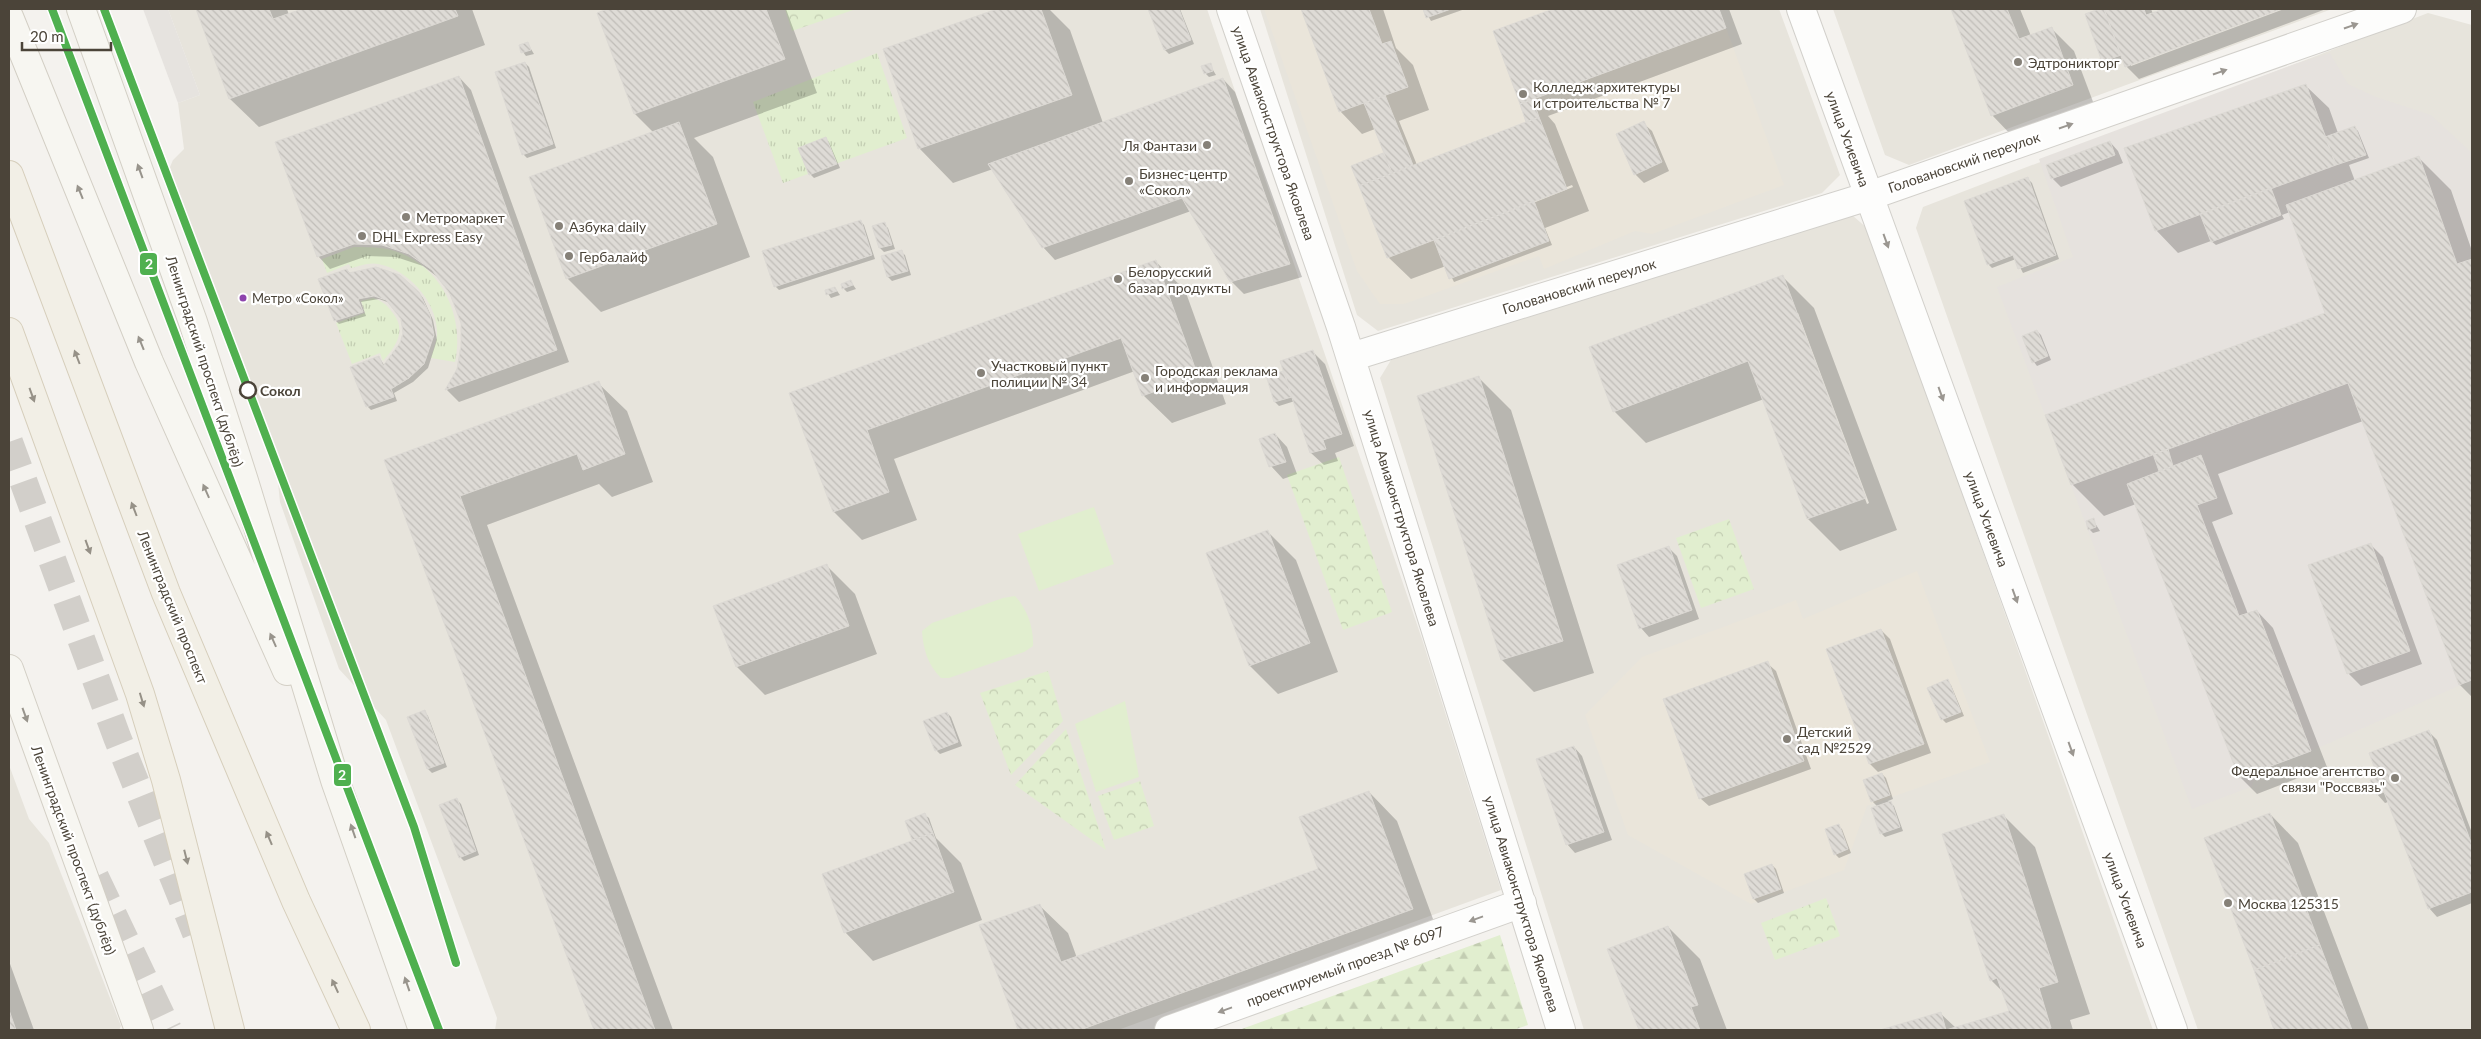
<svg xmlns="http://www.w3.org/2000/svg" width="2481" height="1039" font-family="Lato,sans-serif">
<style>
.residential{fill:#e7e4dc}
.industrial{fill:#e6e2de}
.education{fill:#eae5da}
.grass{fill:url(#grass-tufts)}
.forest{fill:url(#forest-firs)}
.park{fill:url(#park-crowns)}
.pitch{fill:#e1eecf}
.parking{fill:#e6e3df}
.shadow{fill:#0003;fill-rule:evenodd}
.building{fill:url(#building-back-hatch);stroke:#dcd9d4}
.lines{fill:none;stroke-linecap:round;stroke-linejoin:round}
.primary-tunnel{stroke:#d2cfca;stroke-width:28;stroke-dasharray:28 14;stroke-linecap:butt}
.minor-casing{stroke:#d2d0cb;stroke-width:30}
.tertiary-casing{stroke:#d2d0cb;stroke-width:30}
.secondary-casing{stroke:#d3cfc5;stroke-width:30}
.primary-casing{stroke:#d6cebb;stroke-width:30}
.minor{stroke:#fdfdfc;stroke-width:28}
.tertiary{stroke:#fdfdfc;stroke-width:28}
.secondary{stroke:#f7f6f1;stroke-width:28}
.primary{stroke:#f2efe6;stroke-width:28}
.metro-1-casing{stroke:#fff;stroke-width:11}
.metro-1{stroke:#4fb04f;stroke-width:8}
.oneway{fill:#9b9791}
.oneway2{fill:#98948c}
.oneway3{fill:#969187}
.poi-dot{fill:#868178;stroke:#fff;stroke-width:2}
.bus-dot{fill:#8e44ad;stroke:#fff;stroke-width:2}
.stop-dot{fill:#fff;stroke:#4b4439;stroke-width:2.5}
.labels{text-anchor:middle;dominant-baseline:central;stroke-width:4.5;stroke-linejoin:round;paint-order:stroke}
.bus-label{font-size:13px;fill:#4b4439;stroke:#fff;text-anchor:start}
.poi-label{font-size:14px;fill:#4b4439;stroke:#fff;text-anchor:start}
.street-label{font-size:14px;fill:#4b4439;stroke:#fff}
.stop-label{font-size:14px;font-weight:bold;fill:#4b4439;stroke:#fff;text-anchor:start}
.line-badge{stroke:#fff;stroke-width:2}
.badge-label{font-size:14px;text-anchor:middle;font-weight:bold;fill:#fff}
</style>
<defs>
<pattern id="grass-tufts" width="24" height="20" patternUnits="userSpaceOnUse" patternTransform="scale(1.25)"><rect width="24" height="20" fill="#e1eecf"/><path d="M3 7l-1-3M5 7V3M7 7l1-3M15 17l-1-3M17 17v-4M19 17l1-3" fill="none" stroke="#c3cdb2"/></pattern>
<pattern id="forest-firs" width="22" height="20" patternUnits="userSpaceOnUse" patternTransform="scale(1.25)"><rect width="22" height="20" fill="#e1eecf"/><path d="M5 1l3.5 6h-7zM16 11l3.5 6h-7z" fill="#c3cdb2"/></pattern>
<pattern id="park-crowns" width="20" height="18" patternUnits="userSpaceOnUse" patternTransform="scale(1.25)"><rect width="20" height="18" fill="#e1eecf"/><path d="M2 6a3 3 0 1 1 6 0M12 15a3 3 0 1 1 6 0" fill="none" stroke="#c3cdb2"/></pattern>
<pattern id="building-back-hatch" width="6" height="6" patternUnits="userSpaceOnUse" patternTransform="scale(1.25)"><rect width="6" height="6" fill="#dedbd6"/><path d="M-1 5l2 2M0 0l6 6M5-1l2 2" fill="none" stroke="#c0bdb8"/></pattern>
</defs>
<rect width="100%" height="100%" fill="#f4f2ee"/>
<path class="residential" d="M168 9H1207L1422 639 1501 890 1118 1030H495L497 1018 386 720 339 669 280 502 275 454 172 175 170 167 173 160 184 149 178 103 200 95Z
M1260 9H1779L1840 175 1822 193 1378 331 1357 315Z
M1833 9H2332L1909 165 1885 155Z
M2428 13 2472 25V1030H2198L1916 228 1923 207Z
M1852 215 1868 229 2153 1030H1584L1380 378 1391 360Z
M9 765 29 819 49 843 121 1026 119 1030H9Z"/>
<path class="industrial" d="M2330 53 2348 84 2376 97 2431 115 2472 153V680L2311 751 2259 770 2251 787 2192 809 1997 287 2073 257 2039 159 2295 64Z"/>
<path class="education" d="M1264 9H1719L1784 185 1652 234 1635 231 1544 269 1539 256 1404 304H1380L1357 271Z
M1917 571 1990 762 1867 806 1844 870 1751 904 1628 835 1585 715 1642 657 1796 600 1803 619Z"/>
<path class="grass" d="M877 53 907 138 783 183 753 102Z
M354 247C362 247 372 247 381 248 436 256 466 311 455 362L431 358C433 351 436 343 437 336 439 303 408 269 378 264 370 262 359 266 351 268L349 264 327 273 322 259Z
M373 298C382 301 386 304 392 312 407 330 397 345 383 361L380 353 352 364 336 323 365 313 361 301Z"/>
<path class="forest" d="M1500 935 1528 1025 1513 1030H1239Z"/>
<path class="park" d="M785 9H856L792 31Z
M1339 457 1392 612 1343 630 1287 475Z
M1729 519 1754 589 1701 608 1676 538Z
M1048 671 1063 721 1011 775 980 693Z
M1066 729 1106 850 1015 785Z
M1140 781 1154 826 1114 840 1098 796Z
M1826 898 1840 936 1775 960 1761 923Z"/>
<path class="pitch" d="M1094 507 1114 564 1039 591 1018 534Z
M1015 596C1027 609 1034 628 1033 646L1024 652 949 678H941C928 665 923 649 922 631L932 623 1003 598Z
M1125 701 1139 777 1096 792 1075 724Z"/>
<path class="parking" d="M143 9H168L200 95 178 103Z"/>
<path class="shadow" d="M197 9H287L289 15 306 9H472L485 45 259 127 230 99Z
M611 9H786L817 93 694 138 713 157 750 257 601 312 567 278 654 133 635 114 598 13Z
M1000 9H1049L1070 30 1103 123 1223 79 1235 92 1302 277 1244 294 1231 281 1191 211 1055 260 1043 247 993 169 953 183 920 149 884 50Z
M1149 9H1180L1194 44 1169 54 1165 50Z
M1303 9H1383L1396 48 1413 65 1429 110 1399 121 1417 165 1528 122 1494 32 1556 9H1729L1742 44 1548 116 1555 124 1589 211 1545 228 1552 245 1454 282 1446 266 1411 279 1388 257 1353 166 1383 155 1387 159 1375 129 1362 134 1340 111ZM1572 185 1573 187 1533 203 1531 201Z
M1424 9H1465L1431 21Z
M1952 9H2020L2031 36 2051 28 2074 51 2095 107 2014 138 1992 115Z
M2102 9 2107 12 2105 9H2151L2153 14 2167 9H2277L2131 63V66L2284 9H2326L2139 79 2126 66 2123 59 2107 65 2103 61 2086 15Z
M528 44 534 54 526 56 523 52Z
M525 63 529 67 556 148 527 158 523 154Z
M1210 65 1216 75 1209 77 1205 73Z
M459 77 471 90 569 362 459 402 447 390 458 370 462 346V322L451 293 439 278 423 266 396 257 367 256 330 269 318 256Z
M2306 86 2329 108 2338 133 2354 127 2358 131 2369 158 2349 165 2355 181 2419 158 2451 190 2472 251V697L2460 685 2363 421 2218 474 2233 514 2212 522 2248 614 2257 611 2273 628 2327 767 2257 794 2240 777 2136 504 2104 516 2072 484 2326 314 2290 212 2282 215 2284 219 2216 245 2211 241 2178 253 2156 230Z
M1643 123 1652 131 1669 171 1644 183 1635 174Z
M825 138 829 142 840 168 814 178 810 174 800 148Z
M2110 142 2118 151 2123 163 2061 187 2052 178Z
M2028 179 2032 183 2059 259 2023 273 2016 259 1992 268 1988 264Z
M860 221 864 225 875 259 779 290 775 286Z
M884 224 888 228 895 249 884 252 880 248 874 227Z
M901 252 905 255 911 275 892 281 888 277Z
M1156 262 1185 290 1226 404 1172 423 1143 395 1135 371 894 459 917 520 862 540 834 512 791 394Z
M347 270 351 274 419 293 423 298 433 320 437 340 428 368 413 382 394 393 397 401 371 410 367 406 379 357 384 365 401 343 404 333 403 318 390 303 379 299 361 302 366 316 339 324 335 320Z
M1782 276 1814 308 1897 530 1840 551 1808 519 1764 399 1646 443 1614 411ZM1796 313H1798L1869 503 1867 504Z
M851 282 856 289 847 292 843 288Z
M835 288 840 295 831 298 826 291Z
M2037 331 2041 335 2051 360 2037 366 2034 362Z
M1312 351 1325 364 1354 446 1335 453 1338 461 1324 465 1311 453 1295 401 1279 406 1275 402 1268 376 1283 372Z
M1479 378 1511 410 1594 673 1534 692 1502 660 1418 397Z
M598 383 627 411 653 482 612 497 599 484 487 525 673 1030H595L386 461Z
M1275 434 1287 447 1297 474 1283 479 1271 466Z
M2093 520 2100 531 2093 533 2089 529Z
M1267 531 1296 560 1338 672 1278 694 1250 666 1208 554Z
M2370 544 2383 557 2422 664 2361 686 2348 673Z
M1668 547 1677 556 1699 619 1649 637 1641 628Z
M827 566 855 594 877 654 765 695 737 667Z
M1881 630 1890 639 1931 753 1878 772 1870 764Z
M1767 663 1776 671 1811 769 1709 806 1700 798Z
M1947 681 1951 685 1964 716 1946 723 1942 719Z
M425 712 428 716 447 767 432 773 428 769 409 717Z
M947 713 951 717 962 746 940 754 936 750Z
M2429 732 2437 740 2472 833V903L2437 917 2429 908 2388 802 2385 803 2377 794 2379 777Z
M1574 747 1582 756 1612 840 1575 853 1567 844Z
M1882 774 1886 778 1893 799 1888 801 1894 806 1903 831 1885 837 1881 833 1878 807 1872 801Z
M1369 792 1397 821 1440 938 1186 1030H1019L981 926 1039 905 1068 933 1077 958 1319 870Z
M457 800 461 804 479 855 464 861 460 857Z
M2270 814 2298 843 2369 1030H2275L2255 970Z
M925 815 929 818 936 838 961 863 982 920 873 961 845 932 913 841 906 822Z
M2003 815 2035 847 2090 1014 2070 1020 2073 1030H1885L1940 1013 1956 1028 2011 1012 2004 993 1991 980Z
M1838 826 1842 829 1851 853 1839 858 1835 854Z
M1772 865 1776 869 1784 893 1758 903 1754 899 1746 874Z
M1668 927 1700 959 1727 1030H1640L1609 950Z
M9 961 34 1030H9Z"/>
<path class="building" d="M196 9H269L273 19 302 9H455L458 16 229 99Z
M607 9H766L785 59 634 114 597 13Z
M997 9H1041L1072 95 918 149 883 49Z
M1148 9H1179L1191 40 1164 50Z
M1301 9H1369L1382 44 1391 41 1408 87 1339 112Z
M1423 9H1451L1426 18Z
M1553 9H1719L1726 28 1520 104 1493 31Z
M1951 9H2007L2019 39 2052 27 2073 85 1991 116Z
M2099 9H2104L2121 55 2102 62 2085 14Z
M2104 9H2144L2146 15 2164 9H2281L2125 67Z
M528 42 531 50 521 53 519 45Z
M525 62 553 144 522 155 495 72Z
M1211 63 1213 71 1204 74 1201 66Z
M459 76 557 350 445 390 457 369 461 346V323L450 294 432 270 409 254 382 245 354 244 317 257 275 142Z
M1223 78 1290 264 1230 282 1182 198 1042 248 988 164Z
M2306 84 2336 165 2155 231 2124 148Z
M1385 95 1413 165 1392 173 1364 103Z
M1533 100 1539 117 1526 122 1520 104Z
M1539 117 1567 189 1387 258 1359 186Z
M1644 121 1662 162 1634 175 1616 134Z
M679 122 717 224 566 279 529 177Z
M2355 126 2366 155 2336 165 2325 137Z
M826 137 837 164 809 175 798 148Z
M2110 141 2115 155 2051 179 2046 165Z
M1383 153 1392 173 1359 186 1351 166Z
M2419 156 2457 264 2472 259V680L2459 685 2348 383 2071 485 2045 415 2325 313 2286 205Z
M2028 177 2056 255 2018 269 2013 255 1987 265 1964 201Z
M2271 188 2281 215 2211 242 2200 214Z
M1534 201 1549 241 1449 279 1434 240Z
M861 220 872 255 774 287 762 251Z
M885 222 892 245 879 248 872 226Z
M902 250 908 271 887 277 881 256Z
M1156 260 1198 376 1142 396 1121 338 867 430 889 492 833 512 789 393Z
M376 267 400 275 419 292 430 315 434 335 424 364 409 378 391 389 394 397 366 407 350 367 379 356 383 366 400 343 403 333 401 319 386 300 374 296 358 299 363 312 334 321 318 279 347 269 349 273Z
M1783 275 1866 498 1807 519 1748 361 1613 412 1589 347Z
M851 280 853 285 842 289 841 284Z
M835 287 837 291 826 295 825 290Z
M2037 330 2048 356 2032 363 2022 336Z
M1313 350 1342 434 1323 440 1326 449 1310 453 1280 361Z
M1284 371 1292 397 1274 402 1266 375Z
M1479 376 1563 641 1501 660 1417 396Z
M599 381 625 454 583 470 577 454 460 496 655 1030H594L384 460Z
M1275 433 1286 462 1269 467 1259 439Z
M2168 449 2173 466 2159 471 2153 454Z
M2201 455 2217 498 2197 505 2239 616 2257 610 2311 751 2239 778 2127 484Z
M2094 518 2096 527 2088 530 2086 521Z
M1268 530 1310 643 1249 666 1206 553Z
M2371 543 2410 651 2347 674 2308 565Z
M1669 546 1692 610 1639 629 1617 565Z
M827 564 849 626 736 667 713 606Z
M1881 629 1924 744 1869 764 1826 649Z
M1768 661 1804 761 1699 799 1663 699Z
M1948 679 1961 712 1941 720 1927 688Z
M425 710 444 763 427 769 407 717Z
M947 712 958 742 935 751 923 721Z
M2429 730 2472 845V892L2428 909 2384 792 2376 795 2373 787 2370 780 2378 777 2369 753Z
M1574 746 1604 832 1566 845 1536 759Z
M1882 773 1890 795 1871 802 1863 780Z
M1369 791 1413 909 1080 1030H1018L979 925 1040 904 1061 962 1318 869 1299 817Z
M457 798 476 851 459 858 439 805Z
M1891 801 1900 827 1880 834 1871 808Z
M925 813 933 833 912 840 905 821Z
M2270 813 2320 945 2254 970 2204 838Z
M2004 814 2058 982 2039 988 2051 1028 2046 1030H1880L1941 1012 1946 1030 2009 1011 1997 978 1990 981 1942 834Z
M1839 824 1848 849 1834 855 1825 829Z
M933 833 954 892 844 933 822 874Z
M1772 864 1781 889 1753 899 1744 874Z
M1668 926 1698 1005 1691 1007 1700 1030H1639L1607 949Z
M2320 945 2352 1030H2274L2254 970Z
M9 1010 16 1030H9Z"/>
<g class="lines">
<path class="primary-tunnel" d="M9 442 117 737 196 933
M95 877 168 1030"/>
<g class="minor-casing">
<path id="minor" d="M1231 9 1341 327 1561 1030
M1351 357 1869 196 2402 9
M1169 1030 1522 903"/>
</g>
<g class="tertiary-casing">
<path id="tertiary" d="M1801 9 2173 1030"/>
</g>
<g class="secondary-casing">
<path id="secondary" d="M81 9 193 322 244 481 335 780 423 1030
M9 17 149 362 287 671
M9 669 139 1030"/>
</g>
<g class="primary-casing">
<path id="primary" d="M9 175 166 593 296 901 356 1030
M9 332 140 694 166 780 230 1030"/>
</g>
<use href="#minor" class="minor"/>
<use href="#tertiary" class="tertiary"/>
<use href="#secondary" class="secondary"/>
<use href="#primary" class="primary"/>
<g class="metro-1-casing">
<path id="metro-1" d="M52 9 439 1030
M104 9 414 827 456 963"/>
</g>
<use href="#metro-1" class="metro-1"/>
</g>
<defs><path id="oneway-solid" d="M-6-.8H1V-3.2L6.5 0L1 3.2V.8H-6Z" transform="scale(1.25)"/></defs>
<g class="oneway">
<use href="#oneway-solid" transform="translate(2351 26) rotate(-19)"/>
<use href="#oneway-solid" transform="translate(2220 72) rotate(-19)"/>
<use href="#oneway-solid" transform="translate(2066 126) rotate(-19)"/>
<use href="#oneway-solid" transform="translate(1886 241) rotate(70)"/>
<use href="#oneway-solid" transform="translate(1941 394) rotate(70)"/>
<use href="#oneway-solid" transform="translate(2015 596) rotate(70)"/>
<use href="#oneway-solid" transform="translate(2071 749) rotate(70)"/>
<use href="#oneway-solid" transform="translate(1476 919) rotate(160)"/>
<use href="#oneway-solid" transform="translate(1225 1010) rotate(160)"/>
</g>
<g class="oneway2">
<use href="#oneway-solid" transform="translate(140 171) rotate(-110)"/>
<use href="#oneway-solid" transform="translate(80 192) rotate(-112)"/>
<use href="#oneway-solid" transform="translate(141 343) rotate(-112)"/>
<use href="#oneway-solid" transform="translate(206 491) rotate(-114)"/>
<use href="#oneway-solid" transform="translate(273 640) rotate(-114)"/>
<use href="#oneway-solid" transform="translate(25 715) rotate(70)"/>
<use href="#oneway-solid" transform="translate(353 831) rotate(-109)"/>
<use href="#oneway-solid" transform="translate(407 984) rotate(-109)"/>
</g>
<g class="oneway3">
<use href="#oneway-solid" transform="translate(77 357) rotate(-111)"/>
<use href="#oneway-solid" transform="translate(32 395) rotate(70)"/>
<use href="#oneway-solid" transform="translate(134 509) rotate(-111)"/>
<use href="#oneway-solid" transform="translate(88 547) rotate(70)"/>
<use href="#oneway-solid" transform="translate(142 700) rotate(73)"/>
<use href="#oneway-solid" transform="translate(269 838) rotate(-113)"/>
<use href="#oneway-solid" transform="translate(186 857) rotate(76)"/>
<use href="#oneway-solid" transform="translate(335 986) rotate(-115)"/>
</g>
<g class="poi-dot">
<circle cx="2018" cy="62" r="5"/>
<circle cx="1523" cy="94" r="5"/>
<circle cx="1207" cy="145" r="5"/>
<circle cx="1129" cy="181" r="5"/>
<circle cx="406" cy="217" r="5"/>
<circle cx="559" cy="226" r="5"/>
<circle cx="362" cy="236" r="5"/>
<circle cx="569" cy="256" r="5"/>
<circle cx="1118" cy="279" r="5"/>
<circle cx="981" cy="373" r="5"/>
<circle cx="1145" cy="378" r="5"/>
<circle cx="1787" cy="739" r="5"/>
<circle cx="2395" cy="778" r="5"/>
<circle cx="2228" cy="903" r="5"/>
</g>
<circle class="bus-dot" cx="243" cy="298" r="4.5"/>
<circle class="stop-dot" cx="248" cy="390" r="8"/>
<g class="labels">
<g class="bus-label">
<text x="252" y="298">Метро «Сокол»</text>
</g>
<g class="poi-label">
<text x="2028" y="62">Эдтроникторг</text>
<text x="1533" y="86">Колледж архитектуры<tspan x="1533" dy="16">и строительства № 7</tspan></text>
<text x="1197" y="145" text-anchor="end">Ля Фантази</text>
<text x="1139" y="173">Бизнес-центр<tspan x="1139" dy="16">«Сокол»</tspan></text>
<text x="416" y="217">Метромаркет</text>
<text x="569" y="226">Азбука daily</text>
<text x="372" y="236">DHL Express Easy</text>
<text x="579" y="256">Гербалайф</text>
<text x="1128" y="271">Белорусский<tspan x="1128" dy="16">базар продукты</tspan></text>
<text x="991" y="365">Участковый пункт<tspan x="991" dy="16">полиции № 34</tspan></text>
<text x="1155" y="370">Городская реклама<tspan x="1155" dy="16">и информация</tspan></text>
<text x="1797" y="731">Детский<tspan x="1797" dy="16">сад №2529</tspan></text>
<text x="2385" y="770" text-anchor="end">Федеральное агентство<tspan x="2385" dy="16">связи "Россвязь"</tspan></text>
<text x="2238" y="903">Москва 125315</text>
</g>
<g class="street-label">
<text transform="translate(1274 133) rotate(71)">улица Авиаконструктора Яковлева</text>
<text transform="translate(1848 139) rotate(70)">улица Усиевича</text>
<text transform="translate(1964 162) rotate(-19)">Головановский переулок</text>
<text transform="translate(1579 286) rotate(-17)">Головановский переулок</text>
<text transform="translate(205 361) rotate(72)">Ленинградский проспект (дублёр)</text>
<text transform="translate(1402 518) rotate(73)">улица Авиаконструктора Яковлева</text>
<text transform="translate(1987 519) rotate(70)">улица Усиевича</text>
<text transform="translate(173 607) rotate(68)">Ленинградский проспект</text>
<text transform="translate(74 850) rotate(70)">Ленинградский проспект (дублёр)</text>
<text transform="translate(2126 900) rotate(70)">улица Усиевича</text>
<text transform="translate(1522 904) rotate(73)">улица Авиаконструктора Яковлева</text>
<text transform="translate(1345 966) rotate(-20)">проектируемый проезд № 6097</text>
</g>
<g class="stop-label">
<text x="260" y="390">Сокол</text>
</g>
</g>
<g class="line-badge">
<rect x="139" y="252" width="19" height="24" rx="5" fill="#4fb04f"/>
<rect x="333" y="763" width="19" height="24" rx="5" fill="#4fb04f"/>
</g>
<g class="badge-label">
<text x="149" y="269">2</text>
<text x="342" y="780">2</text>
</g>
<rect width="2481" height="1039" fill="none" stroke="#4b4439" stroke-width="20"/>
<path d="M22 42v8h89v-8" fill="none" stroke="#4b4439" stroke-width="2.5"/>
<text x="30" y="42" font-size="15" fill="#4b4439" stroke="#ffffff" stroke-width="4" paint-order="stroke">20 m</text>
</svg>
